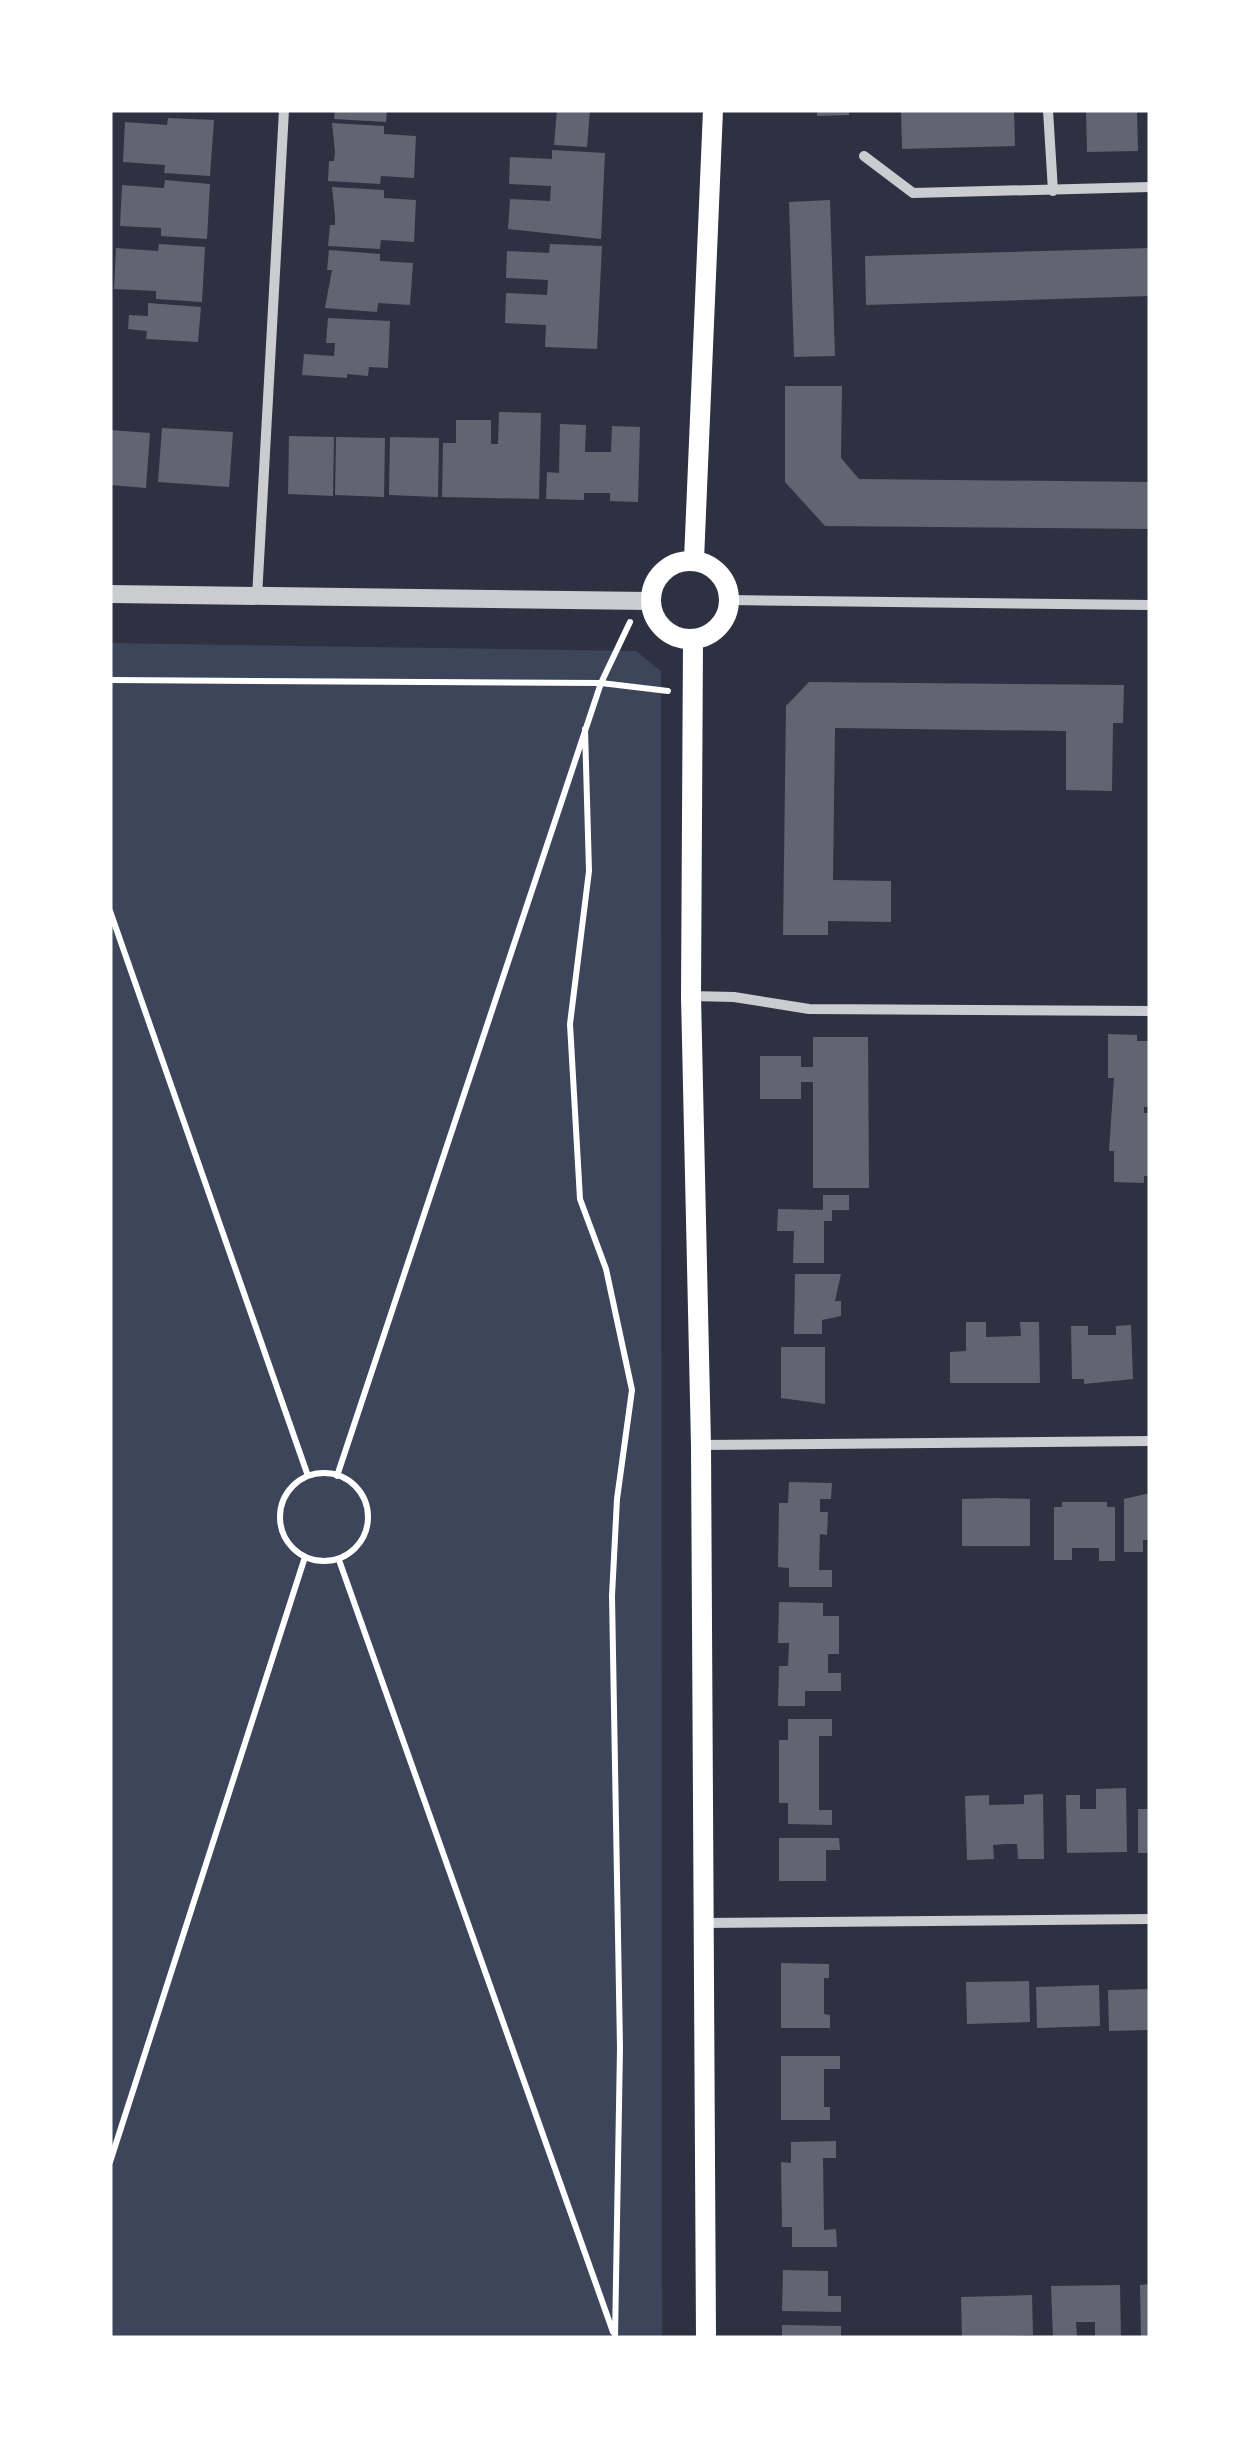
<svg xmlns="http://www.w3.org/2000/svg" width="1260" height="2448" font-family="'DM Sans',sans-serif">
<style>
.green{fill:#3c4559}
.building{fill:#626471}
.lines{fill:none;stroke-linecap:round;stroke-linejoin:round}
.path{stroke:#fff;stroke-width:6}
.minor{stroke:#caccd0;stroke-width:10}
.tertiary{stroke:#caccd0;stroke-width:18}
.secondary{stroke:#fff;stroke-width:20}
</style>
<rect width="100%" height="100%" fill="#2d3142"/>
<path class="green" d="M110 643 636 651 661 671 662 2338H110Z"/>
<path class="building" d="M335 110H387L386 122 334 119Z
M557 110H590L587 147 554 145Z
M817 110H849V115L817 116Z
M901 110H1014L1015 146 902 149Z
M1086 110H1137L1138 151 1087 152Z
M168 118 214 120 210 176 164 173 165 165 123 162 125 122 167 125Z
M332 123 384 126V134L416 136 414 178 381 176 380 184 328 181 329 161H334L335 152Z
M552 150 605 153 601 239 508 229 510 199 550 201 551 186 509 184 510 157 552 159Z
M165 180 210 184 207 239 161 236V228L120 226 122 185 164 188Z
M332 187 384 190V198L416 200 414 242 381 240 380 249 328 246 330 225H335V216Z
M830 200 835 356 794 357 789 202Z
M159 244 205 247 202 302 156 299V291L114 289 116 248 158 251Z
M550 244 602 246 597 349 545 347 546 325 505 323 506 293 547 295 548 280 506 278 507 251 549 253Z
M1150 248V296L866 305 865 256Z
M329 250 380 254V261L413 263 410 305 378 303 377 312 325 308 332 270H327Z
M148 303 201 307 198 342 146 339 147 331 128 329 129 315 148 316Z
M328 318 390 321 388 368 369 367 368 376 347 374V378L302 375 304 354 334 356 335 343H326Z
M785 386H842L841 458 859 479 1150 482V529L825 526 785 482Z
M499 412 541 413 539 499 442 497 443 443H456V420H491V444H498Z
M560 424 586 425 585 452H611L612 426 640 427 638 502 610 501V493H584V500L546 499 547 472 559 473Z
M162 428 233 432 229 487 158 482Z
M110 430 150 433 146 488 110 485Z
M289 436 334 437 333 496 288 494Z
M336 437 385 438 384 497 335 495Z
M390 437 439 438 438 497 389 495Z
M809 682 1124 685 1123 723H1113L1112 791 1066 790V731L835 728 833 880 891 881V922L828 921V935H783L786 706Z
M1108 1034 1137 1035V1041H1150V1107H1144V1113H1150V1176H1144V1183L1114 1182V1151H1109L1114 1078H1108Z
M813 1037H868L869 1188H813V1082H801V1099H760V1056H801V1067H813Z
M823 1195H849V1210H832V1221H824V1263H793L794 1231H777L778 1209 823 1210Z
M795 1274H841L835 1301H841V1316L822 1320V1334H794Z
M966 1322H986V1337L1021 1336 1020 1322H1039L1040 1383H950V1352L966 1351Z
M1131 1325 1133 1379 1084 1384V1379H1072L1071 1326H1088V1335H1116V1326Z
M781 1347H825V1404L781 1398Z
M789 1482 832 1483 831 1499H820V1512H828L827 1535 820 1534 819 1570H832V1587H789V1568L778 1567 779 1503H788Z
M1150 1493V1540H1143V1552H1124V1499Z
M996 1498 1030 1499V1546H962V1499Z
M1062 1502H1107V1507H1115V1561H1099V1548H1072V1560H1054V1507H1062Z
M779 1602 823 1603V1616H839V1654H828V1673H841V1691H805V1706H778L779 1666H788L789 1643H778Z
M788 1719H832V1736H819V1810H832V1825L788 1824V1803H779V1740H788Z
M1126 1788 1127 1852 1067 1853 1066 1795H1080V1809H1096V1789Z
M1043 1794 1044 1859H1018L1017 1844H1005L993 1845 994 1859 967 1860 965 1796 989 1795V1805L1024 1804V1795Z
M1138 1809H1150V1853H1138Z
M779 1838H839L840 1850H826V1881H779Z
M781 1963 829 1964V1978H824V2014L830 2015V2028H781Z
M1029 1981 1030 2022 967 2024 966 1982Z
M1099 1985 1100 2026 1037 2028 1036 1987Z
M1150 1989V2030L1109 2031 1108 1990Z
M781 2056H840V2069H824V2107H830V2120H781Z
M836 2141V2158H823L824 2230 836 2229 837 2247H792V2227H782L781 2162 791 2163V2142Z
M783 2270 828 2271V2296H841V2312L782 2311Z
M1150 2284V2338H1141L1140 2285Z
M1120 2285 1121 2338H1095V2322H1076L1077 2338H1053L1051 2286Z
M1032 2295 1033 2335 962 2337 961 2297Z
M782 2325 841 2326V2338H782Z"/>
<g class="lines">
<path class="path" d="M110 680 601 683 668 691
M585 729 589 871 570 1024 580 1199 606 1269 632 1390 617 1499 612 1596 620 2048 615 2338
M110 911 308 1476
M280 1517a44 44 0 1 1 88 0a44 44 0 1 1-88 0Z
M337 1476 601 683 630 622
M339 1560 613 2332
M110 2162 305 1557"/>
<path class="minor" d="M1048 110 1053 191
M864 156 913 193 1150 187
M257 597 284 110
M730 600 1150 605
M691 996 734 997 809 1009 1150 1011
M701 1445 1150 1441
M703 1923 1150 1919"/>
<path class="tertiary" d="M110 594 649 601"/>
<path class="secondary" d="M694 560 713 110
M651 600a39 39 0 1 1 78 0a39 39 0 1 1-78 0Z
M693 640 691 996 701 1445 706 2338"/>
</g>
<rect width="1260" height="2448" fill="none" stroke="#ffffff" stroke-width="225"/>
</svg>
